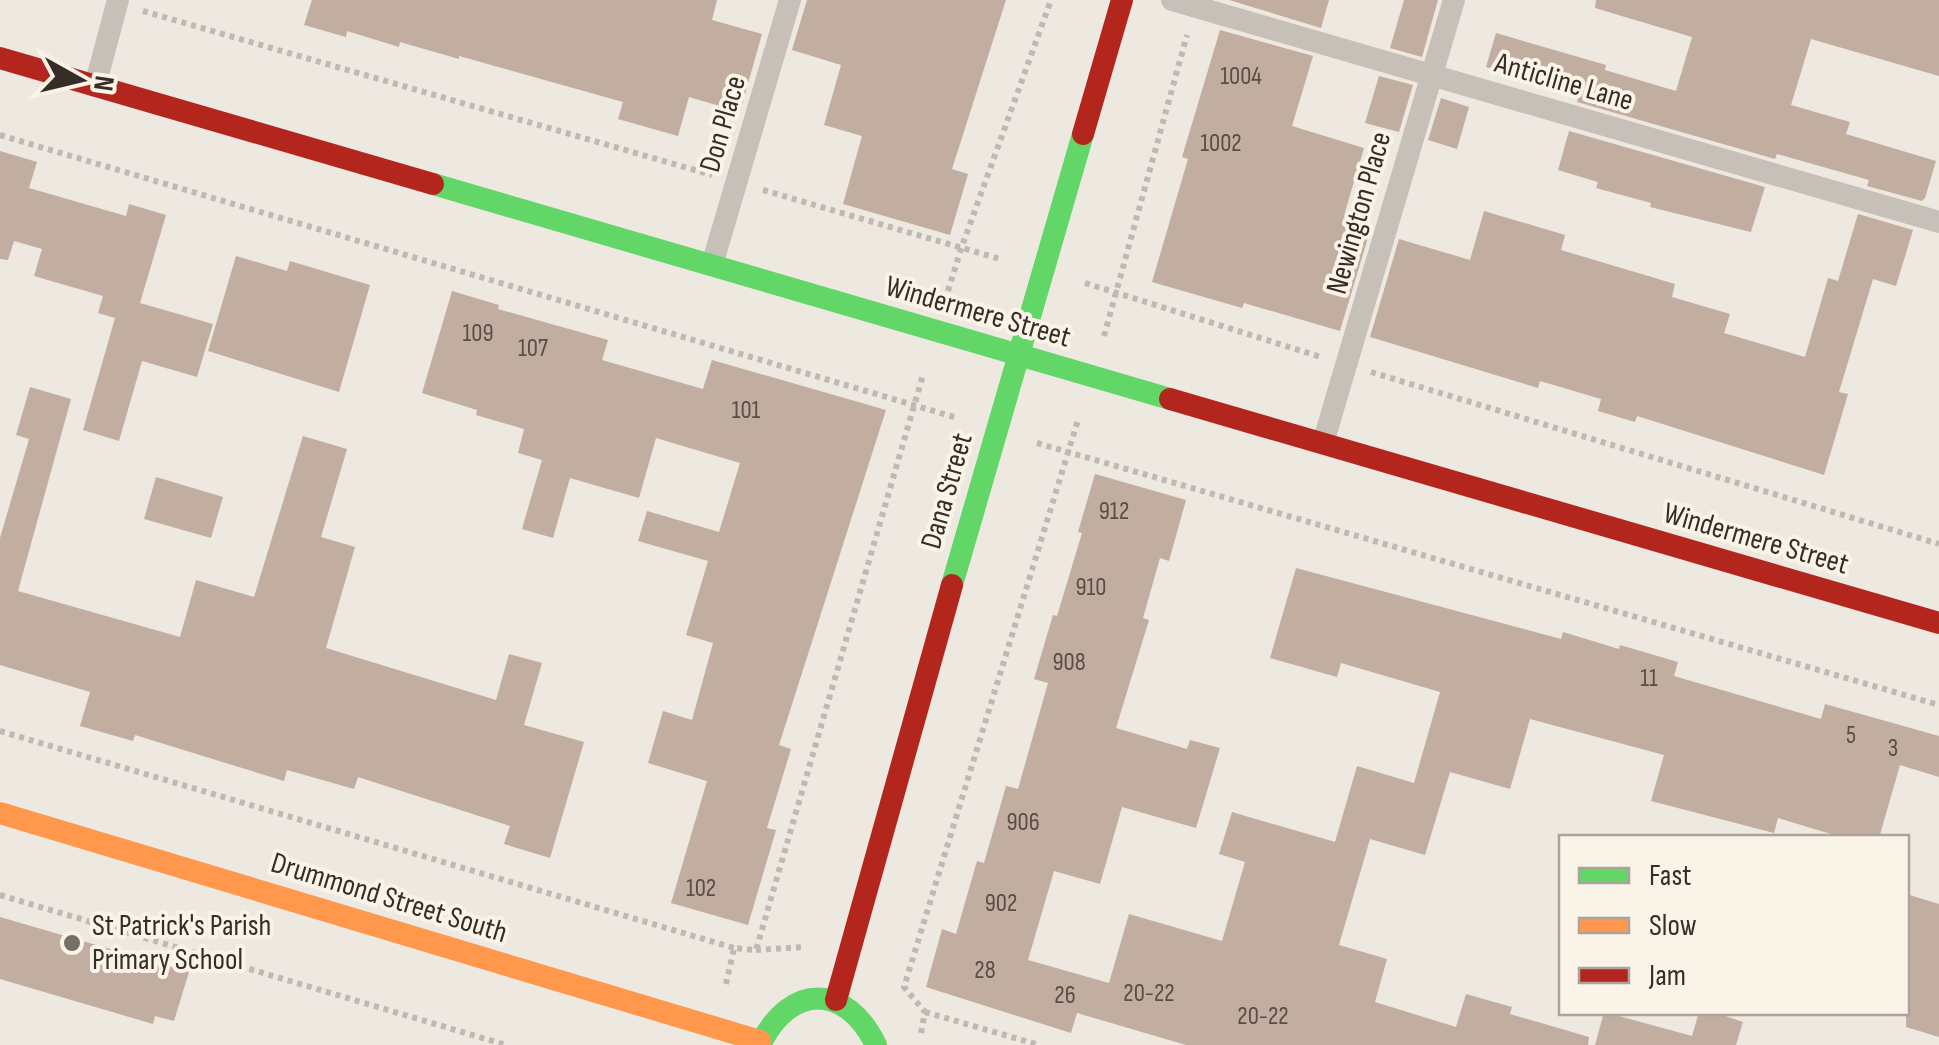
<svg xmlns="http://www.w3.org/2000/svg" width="1939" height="1045" font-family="'Sofia Sans Condensed',sans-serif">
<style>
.building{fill:#c2ada1}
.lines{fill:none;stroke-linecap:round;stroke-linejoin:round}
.path{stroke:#bfb9b2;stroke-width:6;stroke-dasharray:5 5;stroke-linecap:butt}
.lane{stroke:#c7c0b9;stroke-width:22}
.fast{stroke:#63d668;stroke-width:22}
.slow{stroke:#ff974d;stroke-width:22}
.jam{stroke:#b3261e;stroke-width:22}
.poi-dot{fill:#776e68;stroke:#faf3e7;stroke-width:4}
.labels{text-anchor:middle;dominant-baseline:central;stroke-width:8;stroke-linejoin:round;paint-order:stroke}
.number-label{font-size:25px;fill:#5a4d46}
.street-label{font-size:30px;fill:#372d27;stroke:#faf3e7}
.poi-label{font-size:30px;fill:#372d27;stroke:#faf3e7;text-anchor:start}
</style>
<rect width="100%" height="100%" fill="#ede8e0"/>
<path class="building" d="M312 0H717L712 20 762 34 740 112 689 97 678 136 618 119 623 102 459 56V59L400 42 399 47 347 31 346 37 304 25Z
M807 0H1006L952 169 968 174 950 235 843 204 862 136 824 125 841 65 792 50Z
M1229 0H1329L1321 28Z
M1404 0H1438L1422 57 1390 48Z
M1596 0H1939V76L1811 39 1791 105 1850 122 1846 134 1936 161 1925 198 1922 201 1867 186 1869 180 1777 154 1775 159 1577 102 1579 95 1486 67 1496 33 1606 65 1605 70 1676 91 1692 37 1595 8Z
M1220 30 1313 56 1292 126 1364 148 1345 212 1357 215 1354 226 1370 231 1340 331 1244 303 1242 308 1152 282 1188 159 1182 157Z
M1379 76 1413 85 1399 132 1365 123Z
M1441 98 1469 107 1457 149 1428 140Z
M1569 131 1765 187 1751 232 1650 207 1651 203 1596 188 1598 182 1558 170Z
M0 151 37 162 29 188 126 216 129 204 166 215 140 303 213 324 197 377 142 361 119 441 83 430 115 318 98 313 103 296 34 276 42 249 14 241 8 260 0 259Z
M1484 211 1565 235 1561 250 1675 284 1672 297 1730 314 1724 333 1805 357 1828 278 1838 281 1858 214 1913 230 1896 286 1873 279 1839 392 1848 394 1824 475 1637 416 1635 422 1598 411 1601 399 1540 381 1538 388 1370 337 1399 239 1470 260Z
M236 256 287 271 290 261 370 285 339 392 208 351Z
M452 291 499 305 498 309 608 340 602 360 703 389 712 360 886 410 779 745 791 749 767 828 776 830 748 925 671 903 707 781 648 763 663 711 692 720 713 643 686 635 708 561 638 541 647 511 719 532 740 463 656 438 639 498 570 478 553 538 522 529 542 460 518 453 524 429 476 415 477 410 422 393Z
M30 387 71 399 18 591 180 637 196 580 254 597 303 436 347 449 321 537 355 547 326 648 496 700 509 654 542 663 524 725 584 742 550 858 504 844 510 826 358 777 354 789 287 770 284 781 135 735 133 741 80 726 90 692 0 665V538L29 439 16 435Z
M1095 474 1186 500 1169 561 1160 558 1143 618 1149 620 1116 728 1187 749 1190 740 1220 748 1196 828 1122 807 1100 884 1054 871 1028 960 1109 983 1129 914 1222 941 1245 862 1219 854 1232 812 1335 842 1357 766 1414 783 1440 692 1341 663 1337 677 1270 658 1296 568 1561 639 1563 632 1619 649 1620 645 1678 662 1674 676 1821 719 1825 704 1939 736V777L1900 765 1879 838H1844L1778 818 1774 833 1651 801 1664 755 1530 719 1510 789 1450 772 1425 855 1370 839 1339 945 1387 959 1375 1002 1456 1027 1466 994 1512 1007 1510 1014 1589 1037 1588 1045H1186L1077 1013 1071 1033 926 987 942 929 956 934 977 861 984 863 1006 786 1018 789 1048 683 1034 679 1053 615 1057 616 1082 533 1078 532Z
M156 477 223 497 211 538 144 519Z
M1906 894 1939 904V1037L1906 1027Z
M0 917 189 972 174 1021 155 1016 153 1024 0 979Z
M1604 1012 1692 1036 1699 1012H1713L1743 1022 1736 1045H1595Z"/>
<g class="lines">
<path class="path" d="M143 11 712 175
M0 135 954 417
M763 190 1000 259
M1085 283 1321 357
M948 291 961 249 1051 0
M1104 336 1187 35
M1371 372 1939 544
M1037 443 1939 705
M0 731 734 948
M0 895 506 1045
M756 950 804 947
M726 984 734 948 756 950 923 375
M925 1012 1039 1045
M921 1033 925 1012 904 987 1078 420"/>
<path class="lane" d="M1172 0 1939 222
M95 86 118 0
M712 265 790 0
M1323 443 1454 0"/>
<path class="fast" d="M433 184 1170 399
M952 585 1083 134
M760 1045C790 983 846 983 876 1045"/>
<path class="slow" d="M0 813 760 1041"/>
<path class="jam" d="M0 58 433 184
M1083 134 1122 0
M1170 399 1939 623
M836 1000 952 585"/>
</g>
<circle class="poi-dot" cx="72" cy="943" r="10"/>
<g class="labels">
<g class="number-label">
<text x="1241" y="76">1004</text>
<text x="1221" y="143">1002</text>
<text x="478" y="333">109</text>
<text x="533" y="348">107</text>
<text x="746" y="410">101</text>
<text x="1114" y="511">912</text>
<text x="1091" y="587">910</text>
<text x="1069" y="662">908</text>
<text x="1649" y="678">11</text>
<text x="1851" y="735">5</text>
<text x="1893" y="748">3</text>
<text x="1023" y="822">906</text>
<text x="701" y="888">102</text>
<text x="1001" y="903">902</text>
<text x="985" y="970">28</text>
<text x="1149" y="993">20-22</text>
<text x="1065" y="995">26</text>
<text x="1263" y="1016">20-22</text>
</g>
<g class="street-label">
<text transform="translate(1564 82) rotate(16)">Anticline Lane</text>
<text transform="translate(723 124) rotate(-74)">Don Place</text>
<text transform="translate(1359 213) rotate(-74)">Newington Place</text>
<text transform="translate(978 312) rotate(16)">Windermere Street</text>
<text transform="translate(947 491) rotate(-74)">Dana Street</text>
<text transform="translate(1756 539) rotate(16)">Windermere Street</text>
<text transform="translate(389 898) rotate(17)">Drummond Street South</text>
</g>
<g class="poi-label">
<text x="92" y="926">St Patrick's Parish<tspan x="92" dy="34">Primary School</tspan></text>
</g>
</g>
<rect x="1559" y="835" width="350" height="180" fill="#faf3e7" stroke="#aca49a" stroke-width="2.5"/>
<rect x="1579" y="868" width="50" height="15" fill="#63d668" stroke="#aca49a" stroke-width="2.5"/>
<text x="1649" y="885" font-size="30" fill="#372d27">Fast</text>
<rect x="1579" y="918" width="50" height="15" fill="#ff974d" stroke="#aca49a" stroke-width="2.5"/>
<text x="1649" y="935" font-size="30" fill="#372d27">Slow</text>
<rect x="1579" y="968" width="50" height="15" fill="#b3261e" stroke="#aca49a" stroke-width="2.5"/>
<text x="1649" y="985" font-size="30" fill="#372d27">Jam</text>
<g transform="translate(80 80) rotate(98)" stroke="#faf3e7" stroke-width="8" paint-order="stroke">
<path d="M0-8L18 38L0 25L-18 38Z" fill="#372d27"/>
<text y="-15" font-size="28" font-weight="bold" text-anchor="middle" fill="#372d27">N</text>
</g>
</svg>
